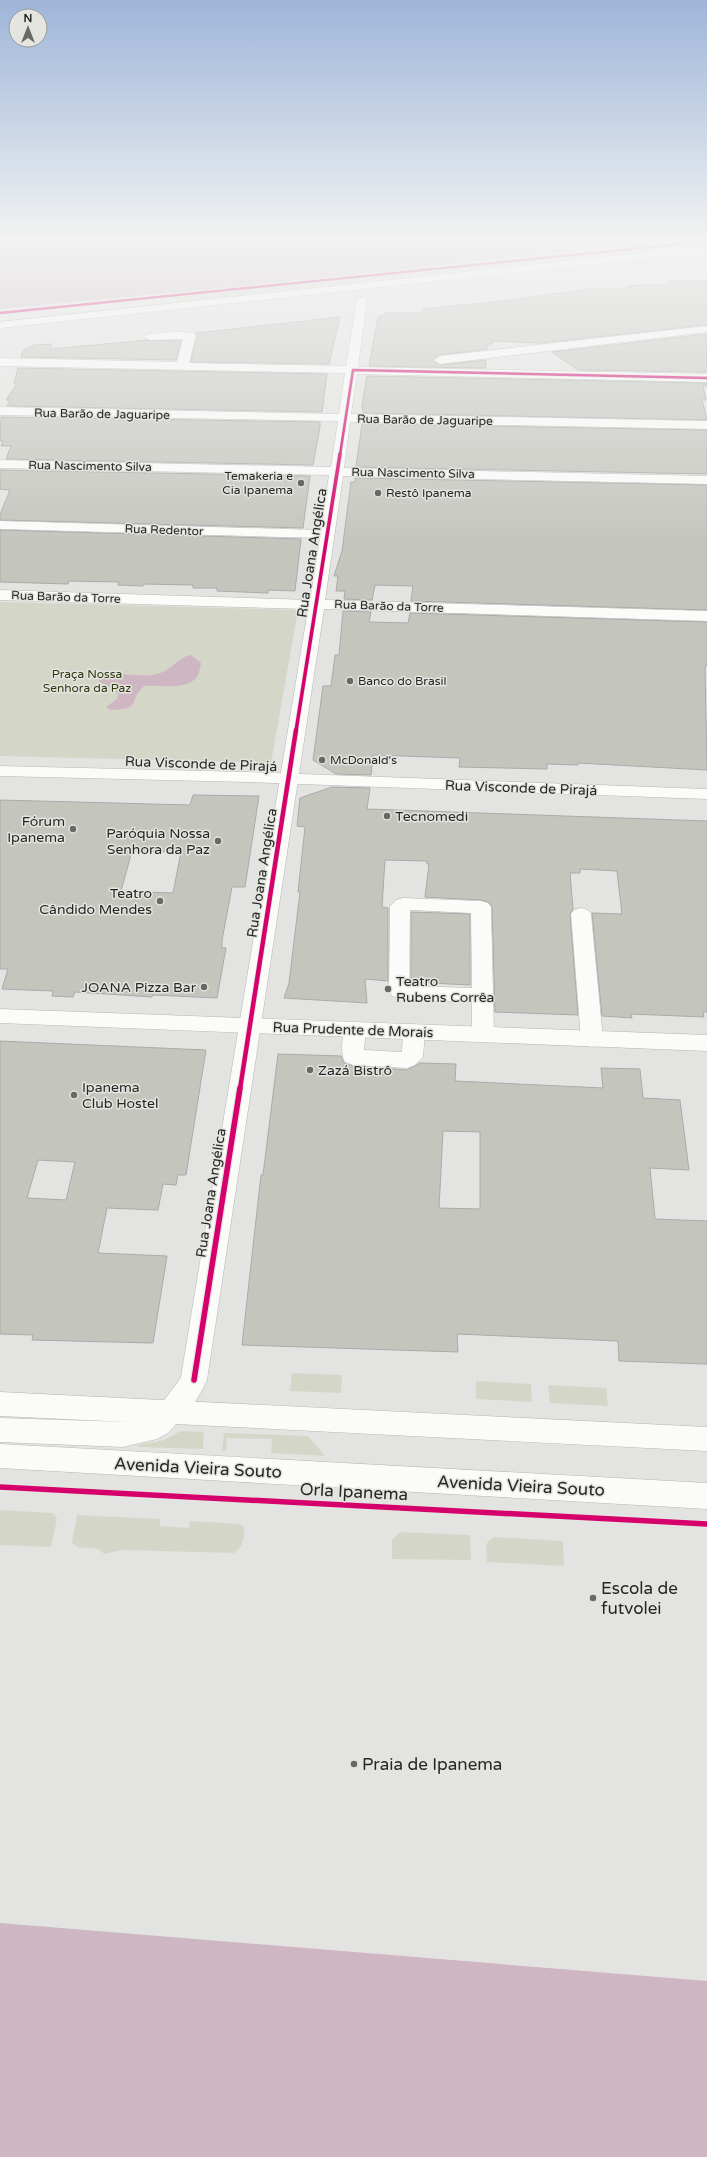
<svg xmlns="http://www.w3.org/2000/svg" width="707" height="2157" font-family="'Varela Round',sans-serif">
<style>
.green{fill:#d4d7c8}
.water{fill:#cfb6c3}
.building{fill:#c4c6be;stroke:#aaaba9;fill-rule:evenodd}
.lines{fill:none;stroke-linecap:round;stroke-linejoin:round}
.minor-casing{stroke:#b6b6b4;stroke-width:1}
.secondary-casing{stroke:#b6b6b4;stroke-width:1}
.trunk-casing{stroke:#b6b6b4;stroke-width:1}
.minor{fill:#fbfbfa;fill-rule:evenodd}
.secondary{fill:#fbfbfa;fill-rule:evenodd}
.trunk{fill:#fbfbfa;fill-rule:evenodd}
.cycleway-far3-casing{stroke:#e4e5e0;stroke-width:4}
.cycleway-far2-casing{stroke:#e4e5e0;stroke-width:5}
.cycleway-far1-casing{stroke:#e4e5e0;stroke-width:6}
.cycleway-casing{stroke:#e4e5e0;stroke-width:8}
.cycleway-far3{stroke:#d6006c;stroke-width:2.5}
.cycleway-far2{stroke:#d6006c;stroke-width:3.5}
.cycleway-far1{stroke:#d6006c;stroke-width:4.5}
.cycleway{stroke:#d6006c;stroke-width:5.5}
.poi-dot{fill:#686866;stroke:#e4e5e0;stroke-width:1.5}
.labels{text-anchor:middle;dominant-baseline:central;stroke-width:3;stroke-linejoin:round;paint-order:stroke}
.far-street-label{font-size:12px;fill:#262624;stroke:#e4e5e0}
.far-poi-label{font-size:12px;fill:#262624;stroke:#e4e5e0;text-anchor:start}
.far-park-label{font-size:12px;fill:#31380e;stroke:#e4e5e0}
.street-label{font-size:14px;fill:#262624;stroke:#e4e5e0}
.poi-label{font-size:14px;fill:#262624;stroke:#e4e5e0;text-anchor:start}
.near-street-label{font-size:17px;fill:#262624;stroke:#e4e5e0}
.near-poi-label{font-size:17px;fill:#262624;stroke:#e4e5e0;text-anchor:start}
</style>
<rect width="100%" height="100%" fill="#e3e4e1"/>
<path class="green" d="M535 260 538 262 176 301 174 297Z
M486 357 487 369 408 368V366Z
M0 602 298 610 271 763 0 756Z
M292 1373 342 1375 341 1393 290 1391Z
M476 1381 531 1384 532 1402 476 1399Z
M548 1385 606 1388 608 1406 550 1403Z
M181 1431 204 1432 203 1449 138 1447 139 1445 164 1440Z
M224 1433 308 1436 325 1456 271 1453 272 1439 227 1438 226 1451H222Z
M0 1510 53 1513 57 1519 51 1547 0 1545Z
M77 1515 160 1519V1526L189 1528 190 1521 240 1524 244 1527C244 1538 244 1546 234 1553L123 1550 104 1554C96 1543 81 1553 72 1543Z
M400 1532 470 1535 471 1560 392 1559V1540Z
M494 1537 563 1541 564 1566 487 1562 486 1544Z"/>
<path class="water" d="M0 242H663L222 288 0 309Z
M191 655 201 663C200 668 199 677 194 680 181 690 159 685 144 686 127 702 143 709 110 710L106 707 117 699 118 694 113 688 99 682V679C117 669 137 679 157 674 171 671 178 657 191 655Z
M0 1923 707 1981V2157H0Z"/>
<path class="building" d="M707 280V325L540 343 492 341V344H488L487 349 440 355 433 360 440 365 486 360 485 368 369 366 378 317 387 313H422V309L503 301 588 289H617L628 288 627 286 669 284 668 281Z
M340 317 329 364 191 362 196 333Z
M707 334V372L578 370 552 352Z
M148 340 181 341 176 360 21 357 23 350 34 345 51 344 50 349Z
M18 368 327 374 322 412 7 406 10 400H6L17 384H14Z
M367 376 707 383V386H703L706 400H702L707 420 363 413 362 406Z
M1 417 320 422V427L313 465 6 459 11 446H1L3 441H0Z
M362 424 707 430V474L356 467Z
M0 470 310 476 303 528 0 520V515L10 490 0 489Z
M355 478 707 485V610L411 601 413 586 375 585 372 600 344 599 345 591H336L338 576H334L342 551 351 482H355Z
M0 530 301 539 295 591 268 590V593L217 591V588H193V585L143 584V586L118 585 119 582 69 581 68 584 0 582Z
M343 611 371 612 369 622 408 623 410 613 707 622V666H705L707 770 578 763V765L547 764V769L459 767 460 758 373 755 371 775 336 774 313 760 323 686H331L335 655H339Z
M332 787 370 788 367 809 707 821V1012H703L704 1017 631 1014 632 1018 602 1016 592 913 622 914 617 871 580 869V873H570L573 909 570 914 578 1015 495 1012 492 906 488 902 481 900 425 897 429 864H427V861L385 860 382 907 388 908V981L365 979 367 1003 284 998 289 983 300 892H298L305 827 297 826 300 798Z
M193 795 259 796 245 887H232L222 940V948H226L217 998 153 995 152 997 75 992 73 997 52 996 53 991 2 989 8 969H0V800L190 805ZM132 851 181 852 173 893 121 891Z
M411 912 470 914V985L411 982Z
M0 1041 206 1050 186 1175H178L176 1185 163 1184 158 1210 107 1208 98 1253 167 1256 153 1343 32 1340 33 1335 0 1334ZM38 1160 75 1162 66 1200 27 1198Z
M278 1054 341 1056 344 1063 353 1066 407 1070 420 1063 456 1064 455 1081 603 1088 601 1068 640 1069 643 1098 680 1100 689 1170 650 1168 655 1219 707 1221V1364L619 1361 618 1341 457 1334 458 1352 242 1345 261 1175H263ZM443 1131 480 1132V1209L439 1208Z"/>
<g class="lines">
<g class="minor-casing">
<path id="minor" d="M362 297 367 300 358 367 707 374V382L357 374 351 414 707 421V429L350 422 344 468 707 476V484L343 476 325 600 707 611V621L324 609 207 1380C201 1392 185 1425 169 1423 167 1423 163 1421 161 1420L157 1412C163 1399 174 1389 181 1377L308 609 0 600V590L310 600 320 538 0 529V521L321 530 329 475 0 468V460L331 467 338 421 0 415V407L339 414 345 373 0 366V358L177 362 183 339 150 340 144 337C148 332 192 330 196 335L189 363 346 366 357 300Z
M707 326V332L440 364 434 360 440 356Z
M403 898 481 901 488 903 491 907 494 1035 491 1040 483 1042 475 1040 472 1035V1002L407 1000 392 996 389 991 390 906 396 900ZM410 910 471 913 472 988 409 986Z
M581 908 588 910 591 914 603 1039 600 1044 592 1047 584 1044 581 1039 571 914 574 910Z
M355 1023 363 1025 366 1030 364 1050 402 1052 403 1032 406 1027 414 1025 422 1027 425 1032 423 1057 415 1065 407 1068 353 1065 345 1062C340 1053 342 1034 347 1025Z"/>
</g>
<g class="secondary-casing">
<path id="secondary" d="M0 766 247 772 707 789V799L247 782 0 776Z
M0 1009 707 1035V1051L0 1023Z"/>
</g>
<g class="trunk-casing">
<path id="trunk" d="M707 246V252L0 328V322Z
M0 1392 707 1427V1451L176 1424 168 1433 157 1439 123 1447 0 1442V1418L129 1422 0 1416Z
M0 1444 707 1483V1509L0 1468Z"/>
</g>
<use href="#minor" class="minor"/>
<use href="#secondary" class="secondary"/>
<use href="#trunk" class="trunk"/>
<g class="cycleway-far3-casing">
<path id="cycleway-far3" d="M0 313 701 242
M340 455 353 370 707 378"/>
</g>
<g class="cycleway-far2-casing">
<path id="cycleway-far2" d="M296 731 340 454"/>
</g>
<g class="cycleway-far1-casing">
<path id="cycleway-far1" d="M240 1089 296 730"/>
</g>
<g class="cycleway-casing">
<path id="cycleway" d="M194 1380 240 1088
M0 1487 707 1524"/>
</g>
<use href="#cycleway-far3" class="cycleway-far3"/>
<use href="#cycleway-far2" class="cycleway-far2"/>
<use href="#cycleway-far1" class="cycleway-far1"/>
<use href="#cycleway" class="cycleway"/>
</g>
<linearGradient id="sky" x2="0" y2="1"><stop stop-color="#9eb5d9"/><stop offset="0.44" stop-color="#f2f3f2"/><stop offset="1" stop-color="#f2f3f2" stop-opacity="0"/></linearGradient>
<rect width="707" height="544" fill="url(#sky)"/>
<g class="poi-dot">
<circle cx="301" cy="483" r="4"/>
<circle cx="378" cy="493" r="4"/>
<circle cx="350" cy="681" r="4"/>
<circle cx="322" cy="760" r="4"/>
<circle cx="387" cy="816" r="4"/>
<circle cx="73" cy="829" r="4"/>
<circle cx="218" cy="841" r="4"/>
<circle cx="160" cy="901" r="4"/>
<circle cx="204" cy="987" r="4"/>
<circle cx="388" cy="989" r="4"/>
<circle cx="310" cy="1070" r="4"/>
<circle cx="74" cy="1095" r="4"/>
<circle cx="593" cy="1598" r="4"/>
<circle cx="354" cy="1764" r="4"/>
</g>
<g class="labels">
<g class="far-street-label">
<text transform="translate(102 414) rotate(1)">Rua Barão de Jaguaripe</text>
<text transform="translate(425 420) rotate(1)">Rua Barão de Jaguaripe</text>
<text transform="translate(90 466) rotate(1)">Rua Nascimento Silva</text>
<text transform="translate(413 473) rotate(1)">Rua Nascimento Silva</text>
<text transform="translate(164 530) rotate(2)">Rua Redentor</text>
<text transform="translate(66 597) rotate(2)">Rua Barão da Torre</text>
<text transform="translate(389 606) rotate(2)">Rua Barão da Torre</text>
</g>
<g class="far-poi-label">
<text x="293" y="476" text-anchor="end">Temakeria e<tspan x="293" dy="14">Cia Ipanema</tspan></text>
<text x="386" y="493">Restô Ipanema</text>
<text x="358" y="681">Banco do Brasil</text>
<text x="330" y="760">McDonald's</text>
</g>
<g class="far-park-label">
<text x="87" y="674">Praça Nossa<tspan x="87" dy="14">Senhora da Paz</tspan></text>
</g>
<g class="street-label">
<text transform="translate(312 553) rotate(-81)">Rua Joana Angélica</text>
<text transform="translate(201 764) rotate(2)">Rua Visconde de Pirajá</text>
<text transform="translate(521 788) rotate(2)">Rua Visconde de Pirajá</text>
<text transform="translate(262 873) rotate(-81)">Rua Joana Angélica</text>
<text transform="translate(353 1030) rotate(2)">Rua Prudente de Morais</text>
<text transform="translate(211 1193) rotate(-81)">Rua Joana Angélica</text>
</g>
<g class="poi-label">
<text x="395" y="816">Tecnomedi</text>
<text x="65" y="821" text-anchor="end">Fórum<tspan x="65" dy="16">Ipanema</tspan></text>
<text x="210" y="833" text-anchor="end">Paróquia Nossa<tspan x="210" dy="16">Senhora da Paz</tspan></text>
<text x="152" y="893" text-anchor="end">Teatro<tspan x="152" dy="16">Cândido Mendes</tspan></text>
<text x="396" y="981">Teatro<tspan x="396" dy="16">Rubens Corrêa</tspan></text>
<text x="196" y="987" text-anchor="end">JOANA Pizza Bar</text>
<text x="318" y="1070">Zazá Bistrô</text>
<text x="82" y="1087">Ipanema<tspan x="82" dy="16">Club Hostel</tspan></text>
</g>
<g class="near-street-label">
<text transform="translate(198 1468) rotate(3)">Avenida Vieira Souto</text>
<text transform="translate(521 1486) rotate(3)">Avenida Vieira Souto</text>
<text transform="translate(354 1492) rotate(3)">Orla Ipanema</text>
</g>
<g class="near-poi-label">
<text x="601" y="1588">Escola de<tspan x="601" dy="20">futvolei</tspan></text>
<text x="362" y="1764">Praia de Ipanema</text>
</g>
</g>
<g transform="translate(28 28)"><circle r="19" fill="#e4e5e0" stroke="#989995"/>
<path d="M0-3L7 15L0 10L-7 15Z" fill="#686866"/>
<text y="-6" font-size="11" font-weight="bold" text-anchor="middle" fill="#262624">N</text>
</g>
</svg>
